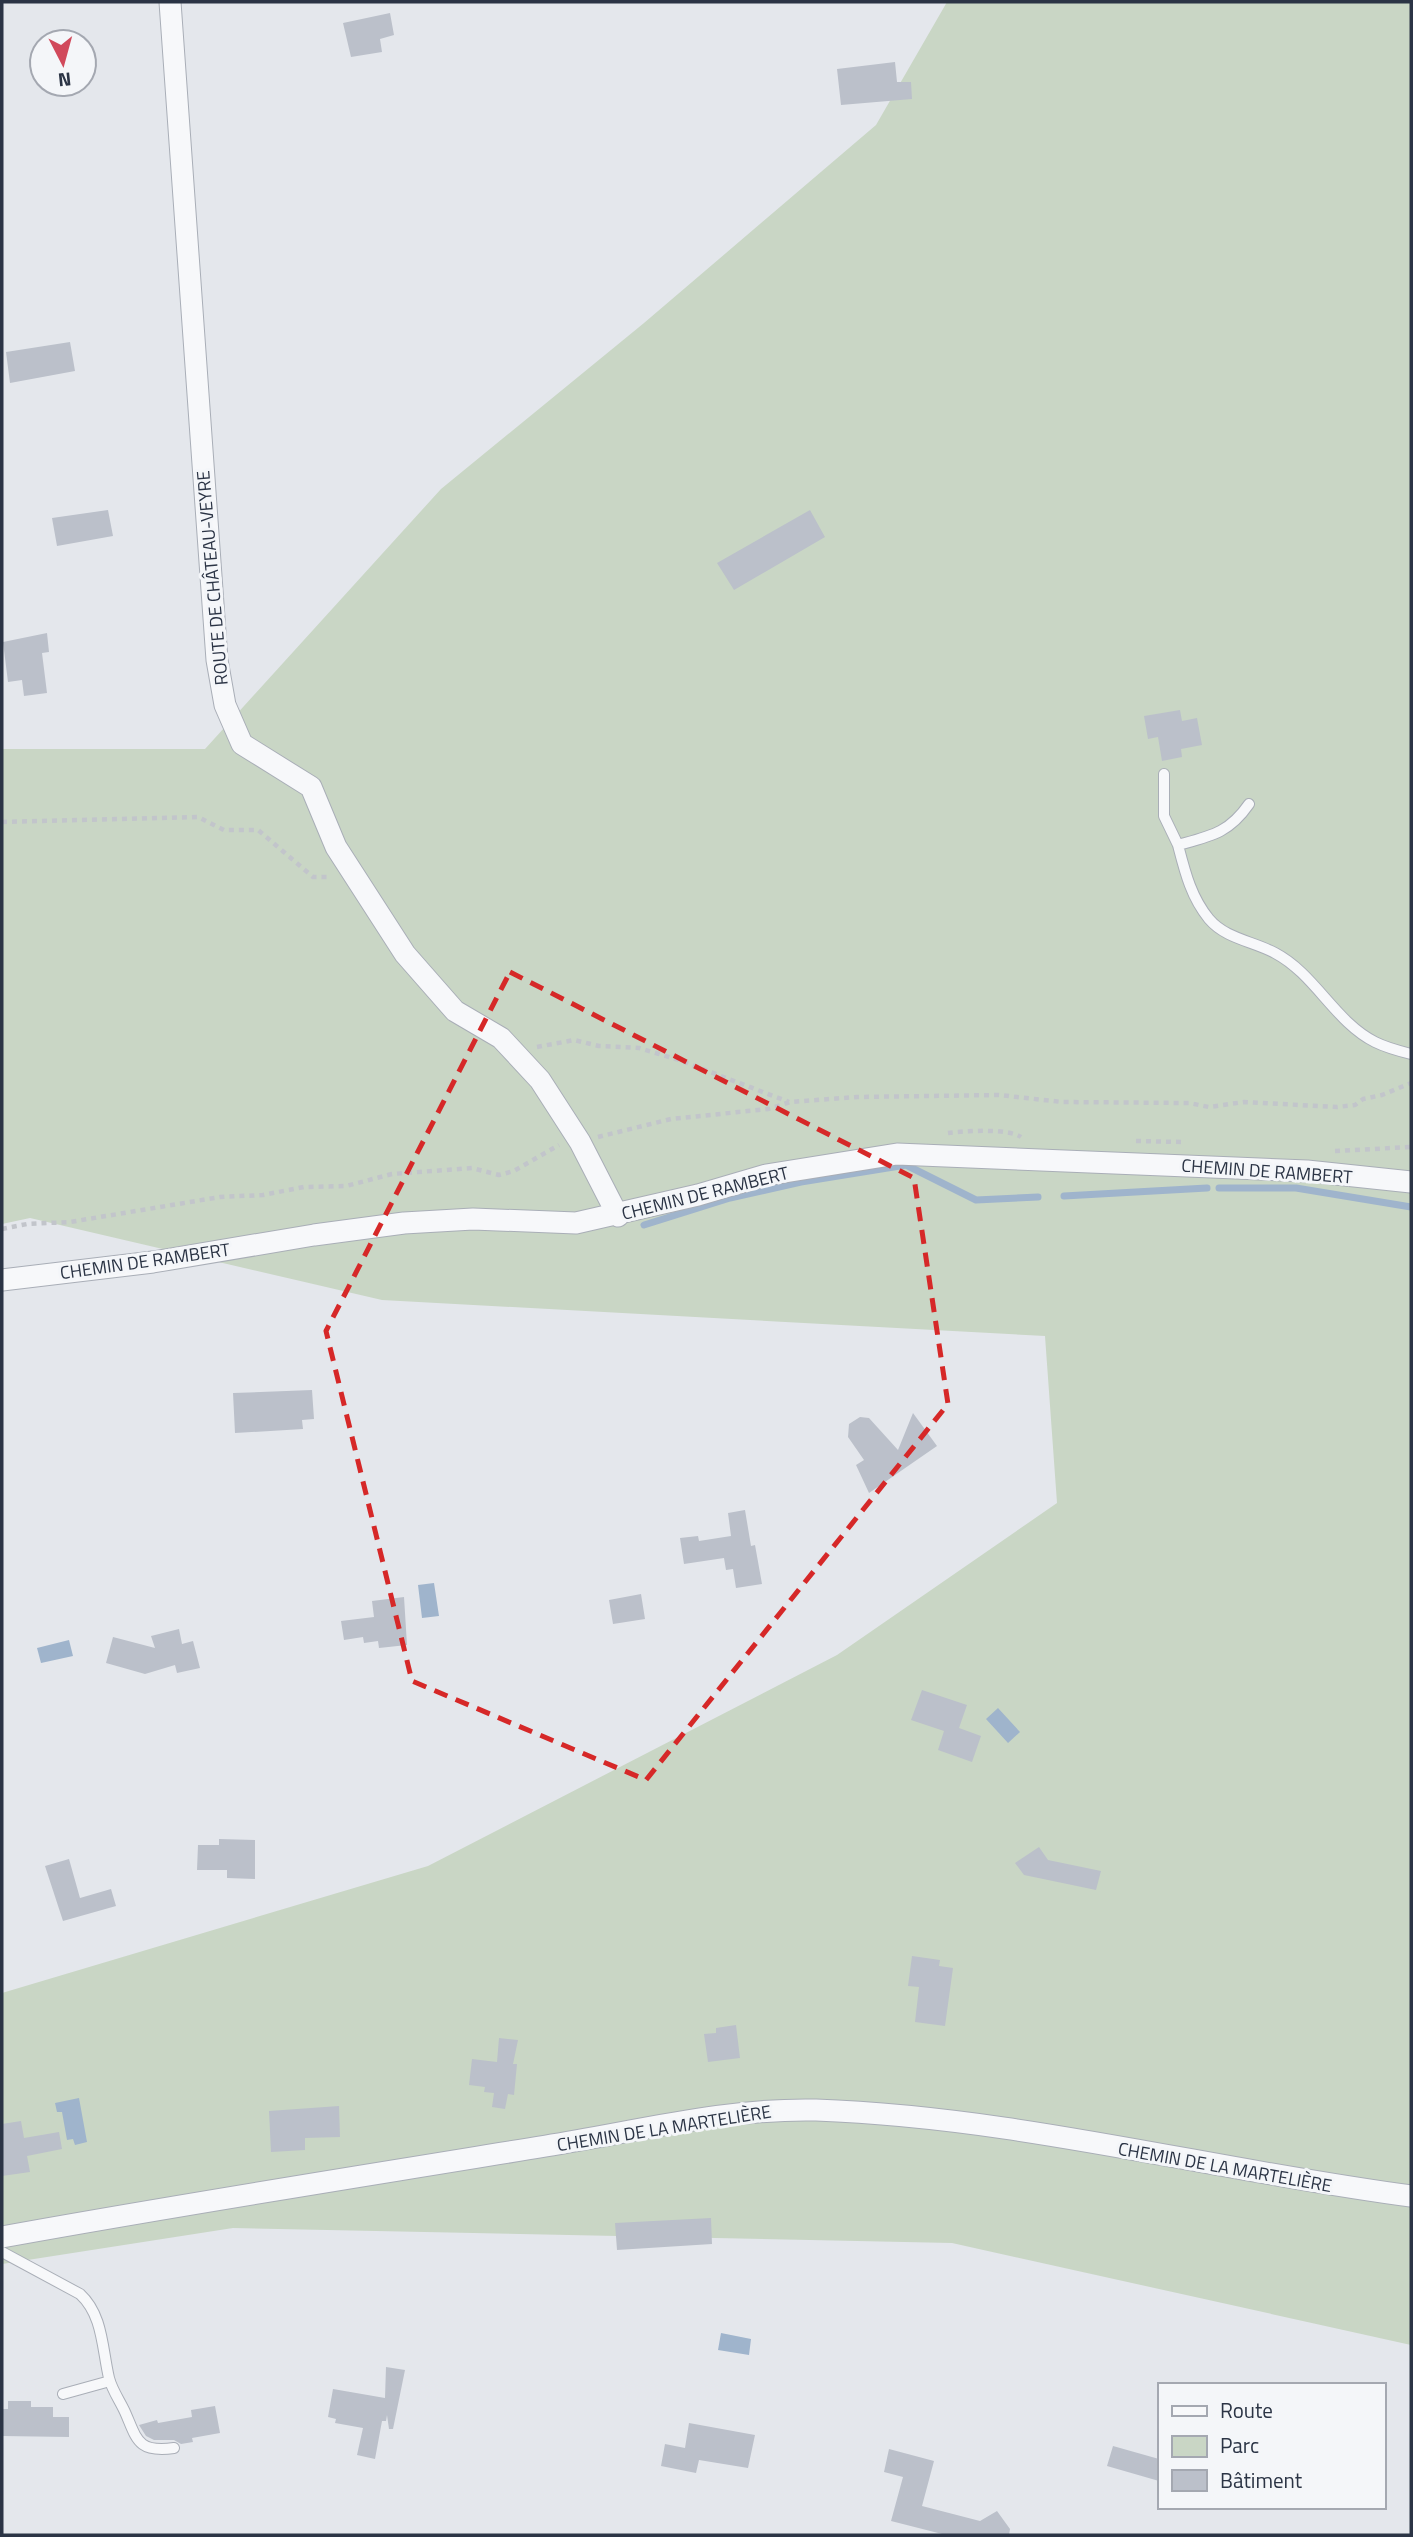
<svg xmlns="http://www.w3.org/2000/svg" width="1413" height="2537" font-family="'Titillium Web',sans-serif">
<style>
.green{fill:#c9d6c5}
.water{fill:#9fb4cc}
.lines{fill:none;stroke-linecap:round;stroke-linejoin:round}
.stream{stroke:#9fb4cc;stroke-width:7}
.building{fill:#bbc0ca}
.lane-casing{stroke:#a9aeb7;stroke-width:12}
.street-casing{stroke:#a9aeb7;stroke-width:23}
.path{stroke:#c2c5cb;stroke-width:4.5;stroke-dasharray:5 5;stroke-linecap:butt}
.lane{stroke:#f7f8fa;stroke-width:10}
.street{stroke:#f7f8fa;stroke-width:21}
.marked{fill:none;stroke:#d62828;stroke-width:5;stroke-dasharray:14 9;stroke-linejoin:round}
.labels{text-anchor:middle;dominant-baseline:central;stroke-width:6;stroke-linejoin:round;paint-order:stroke}
.street-label{font-size:18px;fill:#2b3445;stroke:#f4f6f9}
</style>
<rect width="100%" height="100%" fill="#e4e7ec"/>
<path class="green" d="M947 2H1411V2345L952 2243 233 2228 2 2264V1993L428 1866 837 1655 1057 1503 1045 1336 382 1300 30 1218 2 1224V749H205L441 489 644 323 876 125Z"/>
<path class="water" d="M434 1583 439 1616 422 1618 418 1585Z
M69 1640 73 1656 41 1663 37 1648Z
M998 1708 1020 1732 1008 1743 986 1719Z
M79 2098 87 2142 75 2145 73 2139 67 2140 62 2112H57L55 2103Z
M721 2333 751 2339 749 2355 718 2350Z"/>
<g class="lines">
<path class="stream" d="M1219 1188H1296L1411 1207
M1064 1196 1207 1188
M644 1225 730 1198 801 1182 906 1165 976 1200 1038 1197"/>
</g>
<path class="building" d="M390 13 394 35 380 39 382 52 351 57 343 23Z
M895 62 897 82H911L912 99 841 105 837 69Z
M70 342 75 371 10 383 6 352Z
M108 510 113 536 57 546 52 518Z
M810 510 825 537 734 590 717 563Z
M47 633 49 652 42 653 47 693 24 696 22 680 8 682 3 642Z
M1180 710 1182 721 1197 718 1202 745 1181 749 1182 757 1162 761 1158 737 1148 739 1144 716Z
M312 1390 314 1419 302 1420 303 1429 235 1433 233 1393Z
M913 1413 937 1446 869 1493 856 1465 864 1460 848 1437 849 1424 860 1417 869 1418 898 1450Z
M745 1510 751 1546 755 1545 762 1584 736 1588 733 1569 726 1570 724 1558 684 1564 680 1538 698 1536 699 1541 731 1536 728 1513Z
M641 1594 645 1619 613 1624 609 1600Z
M404 1597 407 1645 379 1648 378 1641 364 1643 363 1637 344 1640 341 1621 374 1617 372 1601Z
M179 1629 182 1644 193 1641 200 1668 177 1673 175 1665 145 1674 106 1663 113 1637 155 1648 151 1636Z
M922 1690 967 1705 959 1728 981 1736 972 1762 938 1750 944 1731 911 1720Z
M219 1839 255 1840V1879L227 1878V1870H197L198 1845H219Z
M1039 1847 1048 1860 1101 1871 1096 1890 1024 1875 1015 1863Z
M69 1859 80 1898 111 1889 116 1906 63 1921 45 1866Z
M912 1956 940 1960 939 1966 953 1968 945 2026 915 2022 919 1987 908 1986Z
M736 2025 740 2058 708 2062 704 2034 716 2033V2028Z
M499 2038 518 2040 513 2064H517L514 2095 508 2094 505 2109 492 2107 494 2093 484 2092 485 2087 469 2085 472 2059 497 2062Z
M339 2106 340 2137 305 2138V2150L271 2152 269 2111Z
M21 2121 24 2138 59 2132 62 2149 27 2156 30 2172 2 2176V2124Z
M711 2218 712 2244 617 2250 615 2223Z
M386 2367 405 2370 393 2429H389L387 2415 386 2421H382L375 2459 357 2455 363 2428 335 2423 336 2419 328 2417 333 2389 385 2398Z
M8 2401H31V2407H53V2417H69V2437L2 2436V2409H8Z
M215 2406 220 2433 192 2438 193 2442 181 2444 174 2440H154L146 2436 139 2425 157 2420 158 2423 192 2417 191 2410Z
M689 2423 755 2435 748 2468 699 2460 696 2473 661 2466 665 2444 685 2448Z
M1113 2446 1159 2459V2481L1107 2466Z
M889 2449 934 2461 922 2506 980 2521 997 2511 1010 2529 1009 2535H946L891 2521 903 2477 884 2472Z"/>
<g class="lines">
<g class="lane-casing">
<path id="lane" d="M1164 774V816L1178 845
M1249 804C1229 833 1211 836 1178 845 1185 872 1191 897 1209 919 1226 939 1253 941 1275 953 1315 974 1335 1022 1375 1042 1387 1048 1399 1051 1411 1054
M2 2252 80 2294C103 2315 102 2348 109 2378 112 2390 120 2401 125 2412 137 2439 137 2453 174 2448
M63 2394 110 2381"/>
</g>
<g class="street-casing">
<path id="street" d="M170 2 217 660 225 705 242 744 311 787 336 847 405 954 455 1011 501 1038 540 1080 580 1142 618 1216
M2 1280 153 1262 314 1235 404 1223 473 1219 576 1223 698 1195 766 1175 897 1154 1307 1171 1411 1182
M2 2237C183 2204 364 2176 546 2146 635 2132 725 2108 816 2110 1016 2117 1213 2170 1411 2196"/>
</g>
<path class="path" d="M2 822 198 817 224 830H258L313 877H331
M537 1047 574 1040 599 1046 639 1048 679 1060 789 1102
M948 1133C964 1131 1008 1128 1021 1137
M598 1137 671 1119 768 1109 790 1102 857 1097 999 1095 1062 1102 1189 1103 1209 1107 1244 1102 1337 1107 1355 1105 1363 1099 1382 1095 1411 1083
M1136 1141 1183 1142
M1335 1151 1411 1147
M2 1229 27 1224 70 1222 220 1197 263 1195 304 1187 346 1186 392 1174 472 1168 499 1175 514 1171 559 1145"/>
<use href="#lane" class="lane"/>
<use href="#street" class="street"/>
</g>
<path class="marked" d="M510 972 914 1178 948 1404 646 1780 412 1681 326 1331Z"/>
<g class="labels">
<g class="street-label">
<text transform="translate(212 578) rotate(-95)">ROUTE DE CHÂTEAU-VEYRE</text>
<text transform="translate(1267 1171) rotate(4)">CHEMIN DE RAMBERT</text>
<text transform="translate(705 1193) rotate(-14)">CHEMIN DE RAMBERT</text>
<text transform="translate(145 1261) rotate(-8)">CHEMIN DE RAMBERT</text>
<text transform="translate(664 2128) rotate(-9)">CHEMIN DE LA MARTELIÈRE</text>
<text transform="translate(1225 2167) rotate(10)">CHEMIN DE LA MARTELIÈRE</text>
</g>
</g>
<rect width="1413" height="2537" fill="none" stroke="#2b3445" stroke-width="7"/>
<rect x="1158" y="2383" width="228" height="126" fill="#f4f6f9" stroke="#a4a8b1" stroke-width="2"/>
<rect x="1172" y="2406" width="35" height="10" fill="#f7f8fa" stroke="#a4a8b1" stroke-width="2"/>
<text x="1220" y="2418" font-size="21" fill="#2b3445">Route</text>
<rect x="1172" y="2436" width="35" height="21" fill="#c9d6c5" stroke="#a4a8b1" stroke-width="2"/>
<text x="1220" y="2453" font-size="21" fill="#2b3445">Parc</text>
<rect x="1172" y="2470" width="35" height="21" fill="#bbc0ca" stroke="#a4a8b1" stroke-width="2"/>
<text x="1220" y="2488" font-size="21" fill="#2b3445">Bâtiment</text>
<g transform="translate(63 63) rotate(174)"><circle r="33" fill="#f4f6f9" stroke="#a4a8b1" stroke-width="2"/>
<path d="M0-5L12 26L0 18L-12 26Z" fill="#d1495b"/>
<text y="-10" font-size="19" font-weight="bold" text-anchor="middle" fill="#2b3445">N</text>
</g>
</svg>
